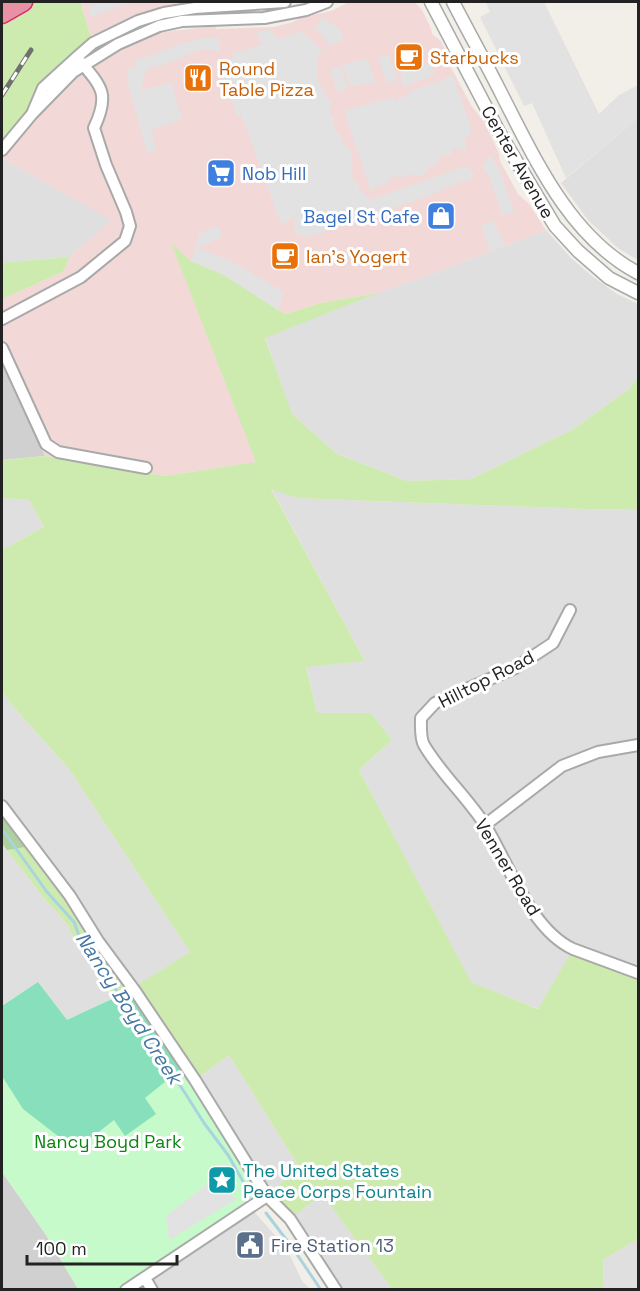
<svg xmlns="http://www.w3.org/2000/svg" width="640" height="1291" font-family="'Space Grotesk',sans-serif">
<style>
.residential{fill:#e0dfdf}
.commercial{fill:#f2d9d8}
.religious{fill:#d0d0d0}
.grass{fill:#ceebaf}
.forest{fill:#aed19d}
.park{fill:#c7faca}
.pitch{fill:#87e0bb}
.parking{fill:#e2e2e2}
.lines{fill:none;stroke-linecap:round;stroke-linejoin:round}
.stream{stroke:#a9d4df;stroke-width:3}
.minor-casing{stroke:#a9a9a9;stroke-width:14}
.tertiary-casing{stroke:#a9a9a9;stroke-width:15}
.motorway-casing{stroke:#dd286c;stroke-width:21}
.minor{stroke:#fff;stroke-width:10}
.tertiary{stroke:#fff;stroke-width:12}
.motorway{stroke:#e891a4;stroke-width:18}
.rail-casing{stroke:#707070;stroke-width:5}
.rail{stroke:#fff;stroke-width:3;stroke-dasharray:9;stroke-linecap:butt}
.labels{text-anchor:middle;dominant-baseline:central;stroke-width:6;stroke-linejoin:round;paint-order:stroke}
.food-label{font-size:18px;fill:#c56008;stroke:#fff;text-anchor:start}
.street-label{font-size:18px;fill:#222;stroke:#fff}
.shop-label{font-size:18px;fill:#366cbe;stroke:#fff;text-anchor:start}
.park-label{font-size:18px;fill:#0b8412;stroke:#fff}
.culture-label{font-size:18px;fill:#0d838f;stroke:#fff;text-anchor:start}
.service-label{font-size:18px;fill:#4e5e75;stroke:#fff;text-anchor:start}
.water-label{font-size:20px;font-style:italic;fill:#4678a3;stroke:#fff}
</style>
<rect width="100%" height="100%" fill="#f2eee8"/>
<path class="residential" d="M638 118V260L619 249 588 220 561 183Z
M2 158 112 220 70 257 7 262 2 265Z
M546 230 572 259 592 276 617 294 638 304V377L629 389 572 430 471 479 407 481 337 454 291 413 265 337 378 293 445 269Z
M271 488 296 498 585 509 638 510V973L539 1009 471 983 359 770 392 740 371 713H317L306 666 365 661Z
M2 498 29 500 44 527 2 550Z
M2 690 11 704 69 769 190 952 135 991 2 806Z
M2 843 42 896 68 925 76 944 113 998 67 1021 38 983 2 1006Z
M229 1055 299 1167 267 1196 195 1080Z
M322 1193 392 1289H336L290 1219Z
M251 1208 287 1249 302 1281 310 1289 126 1290Z
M638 1239V1289H604L603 1260Z"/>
<path class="commercial" d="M83 2H285L164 13 93 43 82 8Z
M349 2H415L422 10 431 28 432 34 441 41 446 52 447 60 471 105 484 122 499 153 500 161 518 194 529 204 546 230 445 269 378 293 321 303 285 314 222 274 191 261 172 245 257 462 165 476 45 456 2 363V299L63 272 70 257 111 220 2 158V150L73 72 155 33 207 27H216V29L274 27 293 22 300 18 331 11Z"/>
<path class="religious" d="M2 363 45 456 2 460Z
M2 1172 46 1235 78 1289H2Z"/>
<path class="grass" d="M36 2H83L82 8 93 43 2 150V23Z
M171 243 191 261 222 274 285 314 321 303 378 293 265 338 292 414 337 454 407 481 471 479 572 430 629 389 638 377V510L585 509 296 498 271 489 365 661 306 667 317 713H371L392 740 359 770 471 982 538 1009 573 949 638 973V1239L603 1260 604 1289H392L322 1194 290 1219 267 1196 299 1167 229 1055 195 1080 135 991 114 996 76 944 68 925 42 896 7 850 32 846 113 972 127 988 136 986 190 952 69 769 11 704 2 690V550L44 527 29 500 2 498V460L45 456 165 476 256 462Z
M70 257 63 272 2 299V265L7 262Z"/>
<path class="forest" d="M2 806 32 846 7 850 2 843Z"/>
<path class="park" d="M38 982 67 1020 114 998 135 991 267 1196 126 1289H78L46 1235 2 1172V1006Z"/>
<path class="pitch" d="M38 982 67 1020 114 998 135 991 186 1065 145 1098 156 1114 125 1136 114 1120 76 1150 23 1109 2 1076V1006Z"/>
<path class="parking" d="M102 2H131L91 17 88 7Z
M486 2H544L599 114 619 95 638 85V118L566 178 532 103 524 106 480 17 490 12Z
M322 17 339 28 344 40 328 45 320 31 314 30Z
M269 29 278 39 302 31 323 51 318 54 317 80 331 103 330 116 334 118 333 128 342 137 341 141 351 151 352 178 359 184 358 188 370 200 466 166 476 176 425 197 309 237 295 234 294 215 282 226 241 114 237 116 219 66 223 62 232 60 233 54 263 44 256 33Z
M219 37 220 51 199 50 166 64 146 69 141 91 171 82 182 119 151 130 156 149 147 153 127 80 129 66 136 69 134 61 196 39Z
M389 55 398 80 387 83 378 58Z
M368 60 375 82 351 87 342 66 354 61Z
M429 62 435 74 403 87 400 73Z
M340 66 348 89 338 93 330 70Z
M452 74 472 130 464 142 467 150 452 148 451 155 442 156 434 167 430 165 422 176 408 174 405 177 393 176 384 186 380 184 371 191 344 111 393 97 395 102 415 89 441 81Z
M491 155 501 173 514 211 502 216 490 178 482 166Z
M494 221 505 246 490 251 481 226Z
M219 226 222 237 197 248 227 259 284 292 278 310 222 274 191 261 200 233Z
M210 1182 237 1199 169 1240 166 1216Z"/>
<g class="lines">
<path class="stream" d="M2 829 47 892 74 922 81 941 110 977 117 992 185 1093 204 1123 228 1155 249 1192
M266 1213 292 1247 321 1290"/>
<g class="minor-casing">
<path id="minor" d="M285 2 195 8 164 13 138 21 93 43 77 57 43 88 32 114 73 72 118 44 159 26 182 21 264 18 306 10 327 2
M2 150 32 114
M2 319 81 277 125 241 130 226 126 212 106 165 94 128C110 94 102 87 79 60
M2 348 46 444 58 452 146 468
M570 610 553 643 515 668 435 703 421 718C421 726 420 738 424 745 441 774 467 797 485 825 509 864 530 929 573 949L638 973
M2 806 70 896 98 941 135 991 195 1080 267 1196 290 1219 336 1290
M485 825 562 766 598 752 638 745
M145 1278 152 1290
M126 1290 267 1196"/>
</g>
<g class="tertiary-casing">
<path id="tertiary" d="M431 2 499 132 555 226 578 251 609 278 638 293
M453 2C469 33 486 63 502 95 536 161 570 237 638 273"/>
</g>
<g class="motorway-casing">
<path id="motorway" d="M2 14 23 2"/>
</g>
<use href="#minor" class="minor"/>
<use href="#tertiary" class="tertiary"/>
<use href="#motorway" class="motorway"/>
<g class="rail-casing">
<path id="rail" d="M2 95 31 50"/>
</g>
<use href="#rail" class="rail"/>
</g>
<defs>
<g id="cafe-square" transform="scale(1.5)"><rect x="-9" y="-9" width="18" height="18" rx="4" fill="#e8710a" stroke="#fff"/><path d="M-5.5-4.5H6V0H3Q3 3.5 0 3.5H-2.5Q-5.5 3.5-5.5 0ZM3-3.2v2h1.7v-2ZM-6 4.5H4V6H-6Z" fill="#fff"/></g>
<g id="restaurant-square" transform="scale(1.5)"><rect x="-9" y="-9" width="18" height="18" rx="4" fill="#e8710a" stroke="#fff"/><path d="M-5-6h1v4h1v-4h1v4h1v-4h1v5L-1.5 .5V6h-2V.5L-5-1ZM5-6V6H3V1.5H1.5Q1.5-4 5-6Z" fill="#fff"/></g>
<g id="supermarket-square" transform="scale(1.5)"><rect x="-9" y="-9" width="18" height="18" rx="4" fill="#3f7fe0" stroke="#fff"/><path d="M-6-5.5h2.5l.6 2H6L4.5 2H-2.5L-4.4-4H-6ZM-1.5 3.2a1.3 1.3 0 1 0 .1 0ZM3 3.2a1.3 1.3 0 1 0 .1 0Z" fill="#fff"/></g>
<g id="shop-square" transform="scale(1.5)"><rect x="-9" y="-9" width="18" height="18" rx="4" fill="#3f7fe0" stroke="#fff"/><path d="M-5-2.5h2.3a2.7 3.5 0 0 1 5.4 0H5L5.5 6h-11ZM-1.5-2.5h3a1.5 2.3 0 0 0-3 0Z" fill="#fff"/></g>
<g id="sight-square" transform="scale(1.5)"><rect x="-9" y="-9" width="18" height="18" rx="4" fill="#0f9aa8" stroke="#fff"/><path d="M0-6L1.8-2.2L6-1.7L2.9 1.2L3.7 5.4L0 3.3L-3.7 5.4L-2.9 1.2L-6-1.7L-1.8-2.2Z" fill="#fff"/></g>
<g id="civic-square" transform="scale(1.5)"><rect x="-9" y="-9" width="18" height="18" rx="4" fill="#5c6f8a" stroke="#fff"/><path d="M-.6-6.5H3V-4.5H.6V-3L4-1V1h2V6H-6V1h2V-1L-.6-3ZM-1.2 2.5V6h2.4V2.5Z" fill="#fff"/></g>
</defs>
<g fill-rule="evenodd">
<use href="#cafe-square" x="409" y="57"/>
<use href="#restaurant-square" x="198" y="78"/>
<use href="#supermarket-square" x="221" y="173"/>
<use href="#shop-square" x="441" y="216"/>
<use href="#cafe-square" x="285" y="256"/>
<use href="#sight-square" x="222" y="1180"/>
<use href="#civic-square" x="250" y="1245"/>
</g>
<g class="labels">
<g class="food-label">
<text x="430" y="57">Starbucks</text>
<text x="219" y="68">Round<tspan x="219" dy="21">Table Pizza</tspan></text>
<text x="306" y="256">Ian's Yogert</text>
</g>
<g class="street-label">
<text transform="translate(518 162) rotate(60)">Center Avenue</text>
<text transform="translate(486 679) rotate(-27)">Hilltop Road</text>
<text transform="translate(508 867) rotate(59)">Venner Road</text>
</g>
<g class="shop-label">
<text x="242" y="173">Nob Hill</text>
<text x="420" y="216" text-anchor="end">Bagel St Cafe</text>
</g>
<g class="park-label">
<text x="108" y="1141">Nancy Boyd Park</text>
</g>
<g class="culture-label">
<text x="243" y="1170">The United States<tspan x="243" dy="21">Peace Corps Fountain</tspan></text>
</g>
<g class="service-label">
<text x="271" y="1245">Fire Station 13</text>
</g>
<g class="water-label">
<text transform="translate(129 1008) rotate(57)">Nancy Boyd Creek</text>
</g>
</g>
<rect width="640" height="1291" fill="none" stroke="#222222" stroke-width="6"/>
<path d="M27 1255v9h150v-9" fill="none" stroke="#222222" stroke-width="3"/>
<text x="36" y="1255" font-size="18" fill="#222222" stroke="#ffffff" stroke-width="4.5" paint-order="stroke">100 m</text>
</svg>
